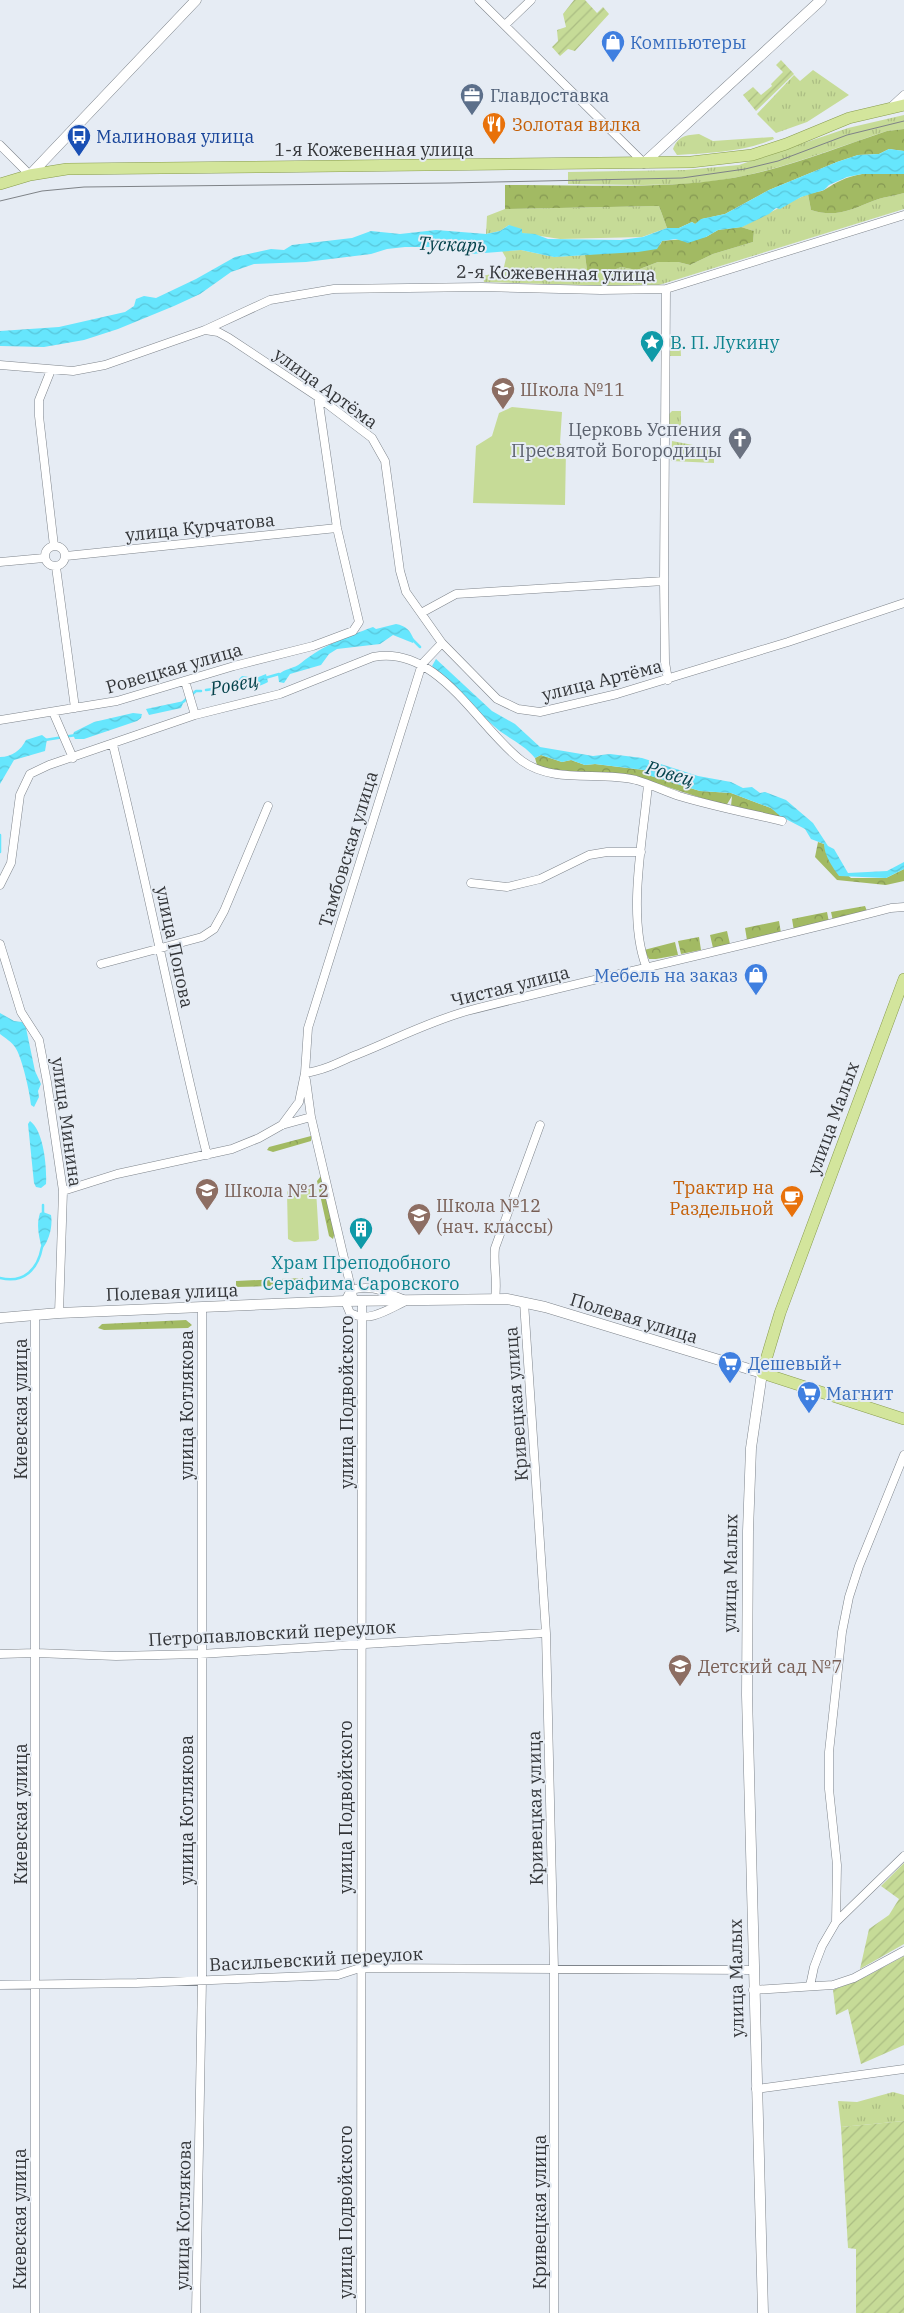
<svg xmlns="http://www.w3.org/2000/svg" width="904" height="2313" font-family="'IBM Plex Serif',serif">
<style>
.grass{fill:url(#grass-tufts)}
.forest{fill:url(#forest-crowns)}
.garden{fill:url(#garden-furrows)}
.pitch{fill:#c6db97}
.water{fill:url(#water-waves)}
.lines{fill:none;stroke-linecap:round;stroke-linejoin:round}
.stream{stroke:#66e6fd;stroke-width:2.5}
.street-casing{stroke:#7e848b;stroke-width:9}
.secondary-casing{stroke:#7e848b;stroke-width:11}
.primary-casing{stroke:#889c4e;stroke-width:12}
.street{stroke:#fff;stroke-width:8}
.secondary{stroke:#fff;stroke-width:10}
.primary{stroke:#d3e59c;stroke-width:11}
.tram{stroke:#7e8287;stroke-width:1}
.labels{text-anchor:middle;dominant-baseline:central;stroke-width:4;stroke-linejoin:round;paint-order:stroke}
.shop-label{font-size:18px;fill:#366cbe;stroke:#e6ecf4;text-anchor:start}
.service-label{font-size:18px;fill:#4e5e75;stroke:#e6ecf4;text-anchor:start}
.food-label{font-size:18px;fill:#c56008;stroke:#e6ecf4;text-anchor:start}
.transit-label{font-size:18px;fill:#164399;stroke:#e6ecf4;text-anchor:start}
.street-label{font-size:18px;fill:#333538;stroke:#e6ecf4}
.culture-label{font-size:18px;fill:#0d838f;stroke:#e6ecf4;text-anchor:start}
.education-label{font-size:18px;fill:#785e54;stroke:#e6ecf4;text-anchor:start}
.worship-label{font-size:18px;fill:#5b616d;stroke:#e6ecf4;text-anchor:end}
.water-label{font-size:19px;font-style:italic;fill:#06434c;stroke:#e6ecf4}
</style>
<defs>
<pattern id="grass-tufts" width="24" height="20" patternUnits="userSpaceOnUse" patternTransform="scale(1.25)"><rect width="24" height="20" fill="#c6db97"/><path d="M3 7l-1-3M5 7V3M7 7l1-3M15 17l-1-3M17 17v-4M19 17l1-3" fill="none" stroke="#abbd83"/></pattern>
<pattern id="forest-crowns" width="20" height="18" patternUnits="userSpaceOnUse" patternTransform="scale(1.25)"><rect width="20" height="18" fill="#a2ba63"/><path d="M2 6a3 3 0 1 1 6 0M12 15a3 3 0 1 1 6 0" fill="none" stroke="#859853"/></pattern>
<pattern id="garden-furrows" width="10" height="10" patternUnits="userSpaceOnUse" patternTransform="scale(1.25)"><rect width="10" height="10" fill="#c6db97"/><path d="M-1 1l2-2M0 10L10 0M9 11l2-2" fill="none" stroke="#abbd83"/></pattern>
<pattern id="water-waves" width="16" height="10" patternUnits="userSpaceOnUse" patternTransform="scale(1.25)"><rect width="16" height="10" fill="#66e6fd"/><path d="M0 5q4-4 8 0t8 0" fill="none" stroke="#59c6da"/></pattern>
</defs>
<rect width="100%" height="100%" fill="#e6ecf4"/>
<path class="grass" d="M813 70 849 95 807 122 776 133 757 114 794 75 800 81Z
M904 115V129L887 131C835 148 781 170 727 179 675 188 620 184 568 184V172L685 170 739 165 848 128Z
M699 134 713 141 773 137 774 139C743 152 710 153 677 155L673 149C678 136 686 135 699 134Z
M904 193V209L659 285 643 287 484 282 483 276 503 271 506 258 502 251 521 250 554 257 585 255 587 270 609 272 621 267 637 270 658 262H678L690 265 713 254 753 242 754 231 741 227C764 216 785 204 808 194L811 210C835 218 851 210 873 201 882 197 894 196 904 193Z
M659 206 667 228 642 237 560 239 521 233 509 225 500 231 486 234 487 216 505 209Z
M680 337 681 356H669L668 338Z
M672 411H681V428H669V414Z
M672 441 714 449V463L671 461Z
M893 2092 904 2095V2121L841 2127 838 2101 857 2102Z"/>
<path class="forest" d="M904 129V151L889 149 879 154 858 155 837 162 769 190 725 214 702 219 700 222 695 224 692 222 679 228H667L659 206 505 209V185C577 184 656 190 726 179 781 171 835 148 887 131Z
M862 174H904V193C894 196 882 197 873 201 851 210 835 218 811 210L808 194C813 192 820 192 824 190 837 182 845 177 862 174Z
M741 227 754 231 753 242 713 254 690 265 678 262H658L637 270 621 267 609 272 587 270 585 255 660 245 662 241 706 237 718 230Z
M541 755 562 762 571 760 585 765 595 764 644 770 651 776 700 791 731 793 771 808 785 818V821L731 806 732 796 726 806 640 778 613 773 596 774 541 768 537 765 535 758Z
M818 842 824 844 830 860 851 878H886L904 869V881L886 885 837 880 815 857Z
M865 906 867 911 833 921 831 912Z
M827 912 829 922 794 931 792 919Z
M779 921 781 933 747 940 745 928Z
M727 931 730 944 713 948 710 935Z
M699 937 701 950 681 954 678 941Z
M675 942 678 955 656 959H649L644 950Z
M311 1136V1141L273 1152 267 1150 269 1147Z
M321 1176 335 1232 333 1239 329 1236 317 1181Z
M303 1278V1285L236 1287V1281Z
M186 1320 192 1325 188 1328 104 1330 98 1328 102 1324Z"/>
<path class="garden" d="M574 0H585L597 13 603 7 609 14 575 51 568 49 560 56 552 47 558 41 557 30 566 27 563 14Z
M781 60 794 74 756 111 743 95 753 87 761 95 772 86 771 84 783 72 776 65Z
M904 1863V1944L860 1969 869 1929 889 1915 899 1899 881 1886Z
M904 1956V2045L861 2064 848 2009 836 2015 833 1990 867 1976Z
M904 2121V2313H856V2249L848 2248 841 2127Z"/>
<path class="pitch" d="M512 407 562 412 560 443 566 450 565 505 473 503 476 446 492 436 499 413Z
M314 1187 316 1190 319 1239 316 1241 294 1242 288 1239 287 1192 290 1188Z"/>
<path class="water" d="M889 149 904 151V174H862L847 177 829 185 824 190 801 197 780 209 776 208 769 214 742 227 718 230 706 237 688 243 676 239 662 241 657 249 638 252 554 257 521 250 472 254 430 247H405L387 249 371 254 306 262 254 264 231 272 200 294 174 306 118 329 84 340 44 347 0 346V331L59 327 125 312 134 306 136 299 144 296 156 298 196 279 235 257 271 249 284 250 292 245 352 238 371 231 400 234 436 230 486 234 500 231 509 225 522 229V233L535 234 548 239 621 240 643 237 667 228H679L692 222 695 224 701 219 725 214 769 190 837 162 858 155 879 154Z
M396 624C406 626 410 630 414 640L413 643 393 635 380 644 337 649 329 654 321 665 290 674 284 683 279 682 278 675C285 668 294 669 301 663 325 644 346 637 373 627L376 629Z
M436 659 492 711 515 724 540 747 593 756 610 754 642 758 698 776 731 782 743 788 752 787 760 793 765 792 786 800 813 823 828 846 834 849 848 873 887 871 904 862V869L886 878 839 876C833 868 824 855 824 844L811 839 805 829 780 816 771 808 731 793 700 791 651 776 644 770 595 764 585 765 571 760 562 762 541 755 535 758C524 744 507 738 495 727 473 708 452 687 432 666Z
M266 674 268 682C261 686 247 690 239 690 236 684 237 680 242 676L256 678Z
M184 701 181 708 149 715 146 709Z
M133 713 142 714 141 718 137 721 84 739H75L73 735 74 732 94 722Z
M42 735 47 739 45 751 14 760 0 784V757C12 757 21 750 26 740Z
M0 1013 14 1021 22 1022 26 1028 35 1071 41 1084 38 1091 39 1097 34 1107 31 1105C30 1093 22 1057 15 1047 12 1042 5 1038 0 1034Z
M30 1121C44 1131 47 1168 46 1184L41 1188 36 1187 34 1183 28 1124Z
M43 1212 51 1215C53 1226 49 1241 42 1249 39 1236 36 1226 40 1213Z"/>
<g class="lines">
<path class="stream" d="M412 639 420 647
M265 678 279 674
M206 690 221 688
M183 702 196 691H201
M45 740 76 735
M0 835V852
M43 1214V1205
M0 1278C24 1284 38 1269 42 1247"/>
<g class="street-casing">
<path id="street" d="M479 0 644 163
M505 25 531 0
M891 107 904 95
M0 145 30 175
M666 289 664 581 665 662 668 680
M205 330 218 332 229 338 318 397 372 438 385 461 400 571 406 592 442 643 497 699 518 709 540 712 617 694 788 642 904 603
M0 365 73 371 105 365 205 330 270 300 334 289 482 287 601 290 666 289 904 215
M51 370 39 400V416L54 546
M45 556a10 10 0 1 1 20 0a10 10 0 1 1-20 0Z
M66 556 337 528
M0 562 44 558
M56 567 75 708
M423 612 456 594 664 581
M185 681 195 715
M53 712 73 758
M0 720 117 701 234 666 313 646 353 631 359 622 337 528 318 397
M113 745C147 881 173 1019 207 1155
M471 883 507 887 540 879 589 855 607 852H641
M0 885 11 863 20 795 30 774 49 765 195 715 280 694 373 657C438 644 478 728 522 761 554 784 599 771 636 780 650 784 664 791 679 796 712 806 747 813 782 821
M0 944 21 1012 39 1040 47 1082 63 1191 59 1313
M101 964 202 937 214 929 224 911 268 806
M646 966C627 916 643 838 648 785
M305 1073C321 1071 336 1064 351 1057 390 1042 427 1022 467 1011 608 975 750 945 891 908L904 907
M306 1080 311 1117 354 1301
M282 1125 299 1102 305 1073 308 1028 422 664 442 643
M63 1191 117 1174 232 1149 259 1138 282 1125 311 1117
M495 1298C498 1281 493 1265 495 1248L540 1125
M403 1299C384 1292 372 1284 351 1290L345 1301 350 1313C369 1323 387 1310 404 1302
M524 1302 546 1633 554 1969V2313
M35 1315V2313
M0 1654 36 1653 116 1656 200 1654 546 1633
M836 1922 904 1856
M0 1985 137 1983 338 1975 360 1968 753 1970
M810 1986 814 1967 822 1946 836 1922 837 1865 829 1789V1752L842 1632 849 1597 859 1566 904 1455
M753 1990 833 1985 854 1978 904 1951
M756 2089 904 2069
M196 2313 202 1980V1308
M361 2313 362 1301"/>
</g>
<g class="secondary-casing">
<path id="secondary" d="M644 163 821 0
M30 175 196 0
M0 1318 59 1313 345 1301 507 1299 545 1307 762 1373 751 1448 748 1531 747 1695 763 2313"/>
</g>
<g class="primary-casing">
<path id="primary" d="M0 184 30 175 67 169 691 162 752 155 786 144 849 118 904 105
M904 979 780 1313 762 1373 904 1419"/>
</g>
<use href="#street" class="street"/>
<use href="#secondary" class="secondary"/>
<use href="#primary" class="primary"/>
<path class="tram" d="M0 201 42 191 84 187 449 183 682 178 745 169 778 161 847 135 904 121"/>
</g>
<defs>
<g id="shop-pin" transform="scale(1.25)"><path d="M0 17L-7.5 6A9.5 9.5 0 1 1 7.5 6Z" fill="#3f7fe0" stroke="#e6ecf4"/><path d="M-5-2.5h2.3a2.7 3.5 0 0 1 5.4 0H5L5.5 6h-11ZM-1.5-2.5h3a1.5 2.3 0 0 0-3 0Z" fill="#fff"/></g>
<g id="office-pin" transform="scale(1.25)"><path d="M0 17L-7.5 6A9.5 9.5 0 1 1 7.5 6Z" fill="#5c6f8a" stroke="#e6ecf4"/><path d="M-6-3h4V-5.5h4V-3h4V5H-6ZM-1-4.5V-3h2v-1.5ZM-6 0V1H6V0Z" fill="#fff"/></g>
<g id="restaurant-pin" transform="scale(1.25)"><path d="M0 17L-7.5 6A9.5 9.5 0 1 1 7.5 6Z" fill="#e8710a" stroke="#e6ecf4"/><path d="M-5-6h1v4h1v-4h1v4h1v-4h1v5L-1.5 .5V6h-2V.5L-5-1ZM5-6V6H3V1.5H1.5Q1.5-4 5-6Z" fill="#fff"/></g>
<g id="bus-pin" transform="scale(1.25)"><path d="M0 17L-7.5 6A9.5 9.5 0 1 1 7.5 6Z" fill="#1a4fb4" stroke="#e6ecf4"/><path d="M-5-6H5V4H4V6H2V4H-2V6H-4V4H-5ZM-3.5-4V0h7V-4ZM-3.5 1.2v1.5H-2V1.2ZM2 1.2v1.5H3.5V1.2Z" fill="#fff"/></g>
<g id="sight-pin" transform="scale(1.25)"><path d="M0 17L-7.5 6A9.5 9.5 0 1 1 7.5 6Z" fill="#0f9aa8" stroke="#e6ecf4"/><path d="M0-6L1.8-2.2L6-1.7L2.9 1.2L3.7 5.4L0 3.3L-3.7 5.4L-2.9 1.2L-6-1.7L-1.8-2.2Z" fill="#fff"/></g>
<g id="school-pin" transform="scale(1.25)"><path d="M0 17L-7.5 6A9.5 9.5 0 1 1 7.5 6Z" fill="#8d6e63" stroke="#e6ecf4"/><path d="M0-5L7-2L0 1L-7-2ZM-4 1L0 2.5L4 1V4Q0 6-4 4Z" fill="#fff"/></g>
<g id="church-pin" transform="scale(1.25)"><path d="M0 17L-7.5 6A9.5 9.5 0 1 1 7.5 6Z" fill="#6b7280" stroke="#e6ecf4"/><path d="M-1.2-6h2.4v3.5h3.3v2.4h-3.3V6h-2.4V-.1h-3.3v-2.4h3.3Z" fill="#fff"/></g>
<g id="cafe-pin" transform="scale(1.25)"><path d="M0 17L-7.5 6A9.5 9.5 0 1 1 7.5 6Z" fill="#e8710a" stroke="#e6ecf4"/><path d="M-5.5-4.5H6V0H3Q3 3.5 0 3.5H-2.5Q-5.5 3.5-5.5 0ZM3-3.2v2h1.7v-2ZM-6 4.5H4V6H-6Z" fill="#fff"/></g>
<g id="building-pin" transform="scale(1.25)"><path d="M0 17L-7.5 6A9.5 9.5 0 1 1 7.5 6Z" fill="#0f9aa8" stroke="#e6ecf4"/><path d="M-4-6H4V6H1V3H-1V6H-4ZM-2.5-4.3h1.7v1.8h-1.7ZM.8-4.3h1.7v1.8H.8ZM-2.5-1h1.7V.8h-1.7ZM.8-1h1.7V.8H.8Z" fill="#fff"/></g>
<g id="supermarket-pin" transform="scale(1.25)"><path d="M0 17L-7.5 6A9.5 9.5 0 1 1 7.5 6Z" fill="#3f7fe0" stroke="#e6ecf4"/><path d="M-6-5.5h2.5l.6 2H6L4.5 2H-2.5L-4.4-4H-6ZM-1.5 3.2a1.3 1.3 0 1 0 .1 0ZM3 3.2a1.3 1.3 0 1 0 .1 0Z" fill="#fff"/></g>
</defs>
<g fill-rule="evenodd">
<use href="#shop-pin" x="613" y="42"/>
<use href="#office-pin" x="472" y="95"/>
<use href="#restaurant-pin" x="494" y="124"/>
<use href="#bus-pin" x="79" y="136"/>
<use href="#sight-pin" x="652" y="342"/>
<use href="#school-pin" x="503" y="389"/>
<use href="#church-pin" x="740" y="439"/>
<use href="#shop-pin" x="756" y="975"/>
<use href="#school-pin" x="207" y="1190"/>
<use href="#cafe-pin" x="792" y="1197"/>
<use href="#school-pin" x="419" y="1215"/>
<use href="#building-pin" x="361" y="1229"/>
<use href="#supermarket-pin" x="730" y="1363"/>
<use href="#supermarket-pin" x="809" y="1393"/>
<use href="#school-pin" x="680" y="1666"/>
</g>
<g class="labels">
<g class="shop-label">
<text x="630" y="42">Компьютеры</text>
<text x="738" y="975" text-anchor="end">Мебель на заказ</text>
<text x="748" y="1363">Дешевый+</text>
<text x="826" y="1393">Магнит</text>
</g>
<g class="service-label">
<text x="490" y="95">Главдоставка</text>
</g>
<g class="food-label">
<text x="512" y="124">Золотая вилка</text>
<text x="774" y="1187" text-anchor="end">Трактир на<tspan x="774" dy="21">Раздельной</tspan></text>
</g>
<g class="transit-label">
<text x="96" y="136">Малиновая улица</text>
</g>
<g class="street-label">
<text x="374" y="149">1-я Кожевенная улица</text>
<text transform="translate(556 273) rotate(1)">2-я Кожевенная улица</text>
<text transform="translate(326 388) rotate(36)">улица Артёма</text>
<text transform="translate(200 527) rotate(-6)">улица Курчатова</text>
<text transform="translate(174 668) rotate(-16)">Ровецкая улица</text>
<text transform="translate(602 680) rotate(-14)">улица Артёма</text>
<text transform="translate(348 849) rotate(-73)">Тамбовская улица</text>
<text transform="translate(175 947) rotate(78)">улица Попова</text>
<text transform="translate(510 986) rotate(-14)">Чистая улица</text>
<text transform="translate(833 1118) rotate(-70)">улица Малых</text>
<text transform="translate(67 1122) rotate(82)">улица Минина</text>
<text transform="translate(172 1292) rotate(-2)">Полевая улица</text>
<text transform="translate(634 1318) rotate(17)">Полевая улица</text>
<text transform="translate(346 1402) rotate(-90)">улица Подвойского</text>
<text transform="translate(516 1404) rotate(-94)">Кривецкая улица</text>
<text transform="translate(186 1405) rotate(-90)">улица Котлякова</text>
<text transform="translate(20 1409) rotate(-90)">Киевская улица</text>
<text transform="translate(730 1573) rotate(-89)">улица Малых</text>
<text transform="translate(272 1633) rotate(-3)">Петропавловский переулок</text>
<text transform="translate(345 1807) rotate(-90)">улица Подвойского</text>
<text transform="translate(535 1808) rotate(-91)">Кривецкая улица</text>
<text transform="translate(186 1810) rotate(-90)">улица Котлякова</text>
<text transform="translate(20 1814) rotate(-90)">Киевская улица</text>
<text transform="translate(316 1959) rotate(-3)">Васильевский переулок</text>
<text transform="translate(736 1978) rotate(-91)">улица Малых</text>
<text transform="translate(345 2212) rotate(-90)">улица Подвойского</text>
<text transform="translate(539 2212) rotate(-90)">Кривецкая улица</text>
<text transform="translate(183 2215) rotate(-89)">улица Котлякова</text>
<text transform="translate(19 2219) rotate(-90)">Киевская улица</text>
</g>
<g class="culture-label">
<text x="670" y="342">В. П. Лукину</text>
<text x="361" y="1262" text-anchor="middle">Храм Преподобного<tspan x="361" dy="21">Серафима Саровского</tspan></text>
</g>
<g class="education-label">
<text x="520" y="389">Школа №11</text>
<text x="224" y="1190">Школа №12</text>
<text x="436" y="1205">Школа №12<tspan x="436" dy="21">(нач. классы)</tspan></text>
<text x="698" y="1666">Детский сад №7</text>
</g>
<g class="worship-label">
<text x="722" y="429">Церковь Успения<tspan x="722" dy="21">Пресвятой Богородицы</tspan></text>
</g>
<g class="water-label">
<text transform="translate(452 244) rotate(2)">Тускарь</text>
<text transform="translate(234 684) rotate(-11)">Ровец</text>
<text transform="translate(670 773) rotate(16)">Ровец</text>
</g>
</g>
</svg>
